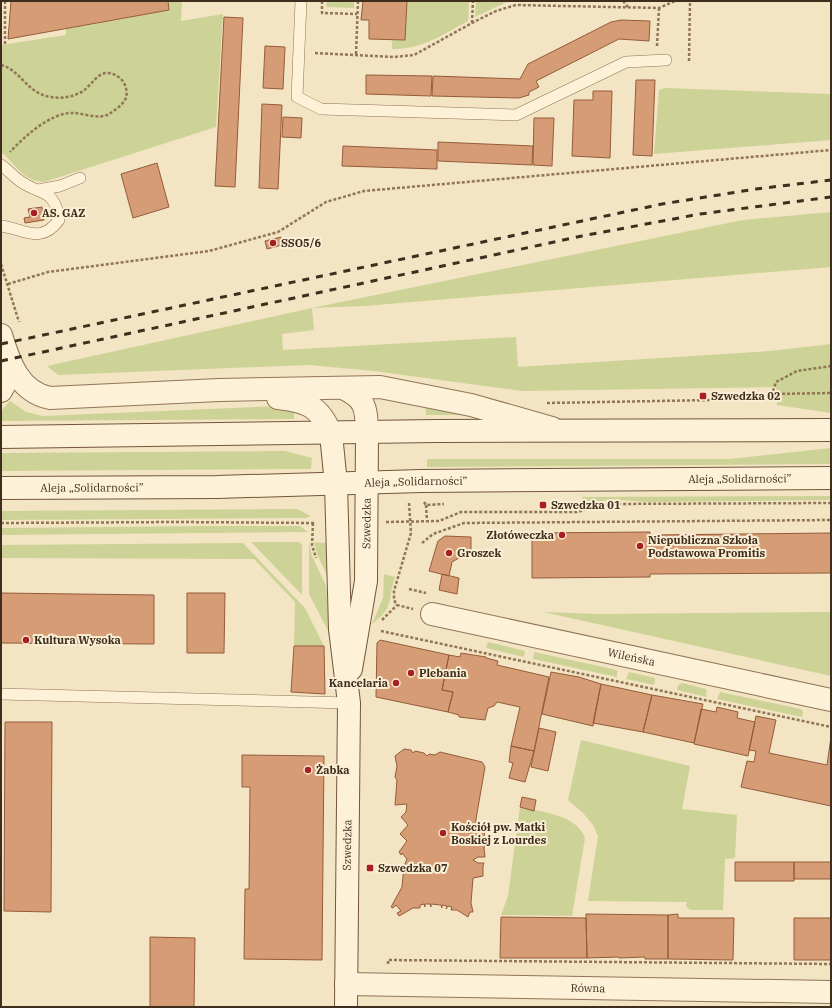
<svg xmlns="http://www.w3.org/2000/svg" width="832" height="1008" font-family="'IBM Plex Serif',serif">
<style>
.green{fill:#cdd396}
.building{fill:#d69c75;stroke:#935c3a}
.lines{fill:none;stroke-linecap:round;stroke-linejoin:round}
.lane-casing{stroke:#917557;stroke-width:12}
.street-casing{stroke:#917557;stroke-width:24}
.secondary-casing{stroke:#73563a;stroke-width:24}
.path{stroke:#917557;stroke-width:2.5;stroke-dasharray:3 2;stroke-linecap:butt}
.lane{stroke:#fdf1d8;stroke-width:11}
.street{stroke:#fdf1d8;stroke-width:22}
.secondary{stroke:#fdf1d8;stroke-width:22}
.rail{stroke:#3f2d1d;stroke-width:3;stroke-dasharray:7 7;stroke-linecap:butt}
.poi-dot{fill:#a81f23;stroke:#faeed4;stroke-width:1.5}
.labels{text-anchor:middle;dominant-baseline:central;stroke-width:4;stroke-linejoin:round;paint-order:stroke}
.poi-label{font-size:11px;font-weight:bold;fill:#3f2d1d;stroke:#faeed4;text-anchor:start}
.street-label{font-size:11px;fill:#3f2d1d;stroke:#faeed4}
</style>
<rect width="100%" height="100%" fill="#f3e4c4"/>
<path class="green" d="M168 1H182L181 21 223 14 216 127 44 182C25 181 16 167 4 154H1V45L66 35V29L169 10Z
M327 1H354V8L326 7Z
M407 1H469L468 21C444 34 421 50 392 49V40H405Z
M476 1H509L475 17Z
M665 88 831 94V140L654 154 659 90Z
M831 212V267L365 306 312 308 314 330 282 334 283 350 516 337 518 367 770 351 831 344V413L777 405 776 387 522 391 374 371 309 365 58 375 47 366 312 308 743 220Z
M10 401 26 412 43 416 278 406 294 408V419L1 421V411Z
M425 403 466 411V415H426Z
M831 448V464L427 467V459H730Z
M285 451 312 458 311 469 1 471V453Z
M831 496V500L647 502 609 499 581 507 582 497Z
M288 509H297L311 516 306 518 1 520V511Z
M211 526H300L308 532 1 535V528Z
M251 542H299L302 545V595Z
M309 542 312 556 326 586 329 624 335 644 309 594Z
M314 542 327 543 330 582 317 554Z
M243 543 305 608 324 646H294L295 602 254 559 1 558V545Z
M384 574 395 577C387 601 395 607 372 624L383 598Z
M543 612 600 614 831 612V676Z
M488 642 525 651 524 657 486 648Z
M534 652 617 670V677L533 659Z
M629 672 655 678 654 685 626 679Z
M682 683 706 689 707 697 677 690 678 685Z
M720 692 801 709 803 712 802 717 717 699Z
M581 740 690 766 682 809 737 815 735 858 725 859 723 910H690L686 906 687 902 588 901 598 836 593 825 583 813 568 800Z
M520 807C540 812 577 814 585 838L572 916 501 915 508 896Z"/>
<path class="building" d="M11 1H168L169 10 8 39Z
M363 1H407L405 40 369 39V20H361Z
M224 17 243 18 235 187 215 186Z
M621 20 650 21 649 41 619 39 536 81 539 87 529 92V95L519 98 432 96 433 76 520 79 528 64 611 22Z
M265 46 285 47 283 89 263 88Z
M366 75 432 76 431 96 366 94Z
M636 80H655L652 156 633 155Z
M593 91H612L610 158 572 156 574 100H593Z
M262 104 282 105 278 189 259 188Z
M283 117 302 118 301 138 282 137Z
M534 118H554L552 166 533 165Z
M438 142 533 146 532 165 438 161Z
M343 146 437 150V169L342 166Z
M157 163 169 207 133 218 121 174Z
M42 207 44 220 25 223 24 218 30 217 28 209Z
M281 237 282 245 267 249 265 241Z
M650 532V535L831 533V573L650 574V577L532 578V533Z
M445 536 471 537V551L452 562 449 576 429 571 438 541Z
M442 574 459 578 457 594 439 590Z
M1 593 154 595V644L1 643Z
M187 593H225L224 653H187Z
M380 640 449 655 442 690 453 692 448 712 376 697 377 643Z
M294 646H324L325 694 291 692Z
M461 653 486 657V658L498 661 497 665 549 677 534 751 511 746 520 707 497 702 494 706 488 708 485 720 459 717V715L448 712 453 692 442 690 449 655 460 657Z
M551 672 579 677 601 684 593 726 542 714Z
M601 684 652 695 643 732 593 723Z
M652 695 703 704 694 743 643 732Z
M717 707 738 712 737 718 755 722 748 756 694 744 701 709 716 712Z
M756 716 776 720 769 753 827 765 831 737V806L741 787 747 761 754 762 756 751 749 750Z
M5 722H52L51 912 4 911Z
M539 728 556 732 548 771 531 767Z
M511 746 534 751 525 782 509 778 513 763 509 762Z
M404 749 411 750 413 753 415 751 424 753 427 756 429 754 435 755 440 752 482 762 485 767 476 819V823L486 826 484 836 486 838H480L474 841 485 845 484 848 485 857H478L473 860 478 863H484L483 866V876L473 878 471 903 473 912H470L468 917 457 910H451L452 907 448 906 446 909 447 906 442 905V908L441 905 431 904V907L430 904H425V907L424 904 420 905V908H413L399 916 397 913 401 911 396 905 393 908 391 907 402 887 404 866 407 859 402 853 401 855 399 852 407 841 400 834 408 825 401 817 406 812 407 804 395 805 397 780 395 777 397 766 395 756Z
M242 755 324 756 322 960 244 959 245 889H249L250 787H242Z
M522 797 536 800 534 811 520 807Z
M735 862H794V881H735Z
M794 862H831V879H794Z
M586 914 668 915V959H645V957L619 958V957L587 958Z
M678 914V918H734L733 960 668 959V915Z
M501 917 586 918 587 958H500Z
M794 918H831V960H794Z
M150 937 195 938 194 1007H150Z"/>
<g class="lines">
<g class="lane-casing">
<path id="lane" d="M301 1 297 97 321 109 516 115 626 62 666 60
M1 165C8 170 13 176 20 181 41 196 55 188 59 220 40 245 25 229 1 226
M38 190 60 186 80 178
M1 694 349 703"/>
</g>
<g class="street-casing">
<g id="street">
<path d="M1 335C9 362 19 392 50 398L219 390 380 387 471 405 552 428"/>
<path d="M343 388C367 400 366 408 367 433"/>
<path d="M1 391 13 369"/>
<path d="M278 398C306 401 320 406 331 434"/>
<path id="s1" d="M432 614 831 700"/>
<path id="s2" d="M346 984 831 992"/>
</g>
</g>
<g class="secondary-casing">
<g id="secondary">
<path d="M331 434 336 484 340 629 349 703 346 1007"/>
<path d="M1 437 436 431 831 430"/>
<path id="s3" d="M1 488 217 487 421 481 831 478"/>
<path id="s4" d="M351 669 366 581 367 433"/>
</g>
</g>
<path class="path" d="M322 1V13L357 14
M623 1 628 7
M472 23 473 1
M5 44V1
M657 46 659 8
M315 53 394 57 414 55 472 23 496 11 516 5 659 8 675 1
M356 54 358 1
M689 61 690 1
M1 65C21 70 27 94 51 97 61 99 74 97 83 91 92 85 97 72 109 73 121 75 129 86 126 98 123 105 115 110 109 114 99 120 83 113 73 113 51 112 24 137 10 152
M1 264 19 322
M8 284 48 272 209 251 278 232 326 202 364 191 831 150
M772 394 831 393
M547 403 767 399 772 394 776 382 797 371 831 366
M424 502 426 505 444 504
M409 503 411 533 394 591V600L397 605 413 609
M426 505 427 521
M386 522 439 521 461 512H577L607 504 831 503
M1 523 178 522 315 523
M313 523 312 545 316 558
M422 543 433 534 464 523 831 520
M409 589 426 593
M382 620 397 605
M381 631 831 727
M388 964V960L831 964"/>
<use href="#lane" class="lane"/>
<use href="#street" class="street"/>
<use href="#secondary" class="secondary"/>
<path class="rail" d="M1 344 662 204 756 189 831 180
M1 361 582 236 700 214 831 197"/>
</g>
<g class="poi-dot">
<circle cx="34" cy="213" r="4"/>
<circle cx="273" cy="243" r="4"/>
<rect x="699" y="392" width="8" height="8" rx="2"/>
<rect x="539" y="501" width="8" height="8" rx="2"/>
<circle cx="562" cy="535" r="4"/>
<circle cx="640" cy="546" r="4"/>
<circle cx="449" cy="553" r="4"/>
<circle cx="26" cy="640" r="4"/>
<circle cx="411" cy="673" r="4"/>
<circle cx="396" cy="683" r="4"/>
<circle cx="308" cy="770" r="4"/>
<circle cx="443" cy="833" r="4"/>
<rect x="366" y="864" width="8" height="8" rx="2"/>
</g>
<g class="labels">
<g class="poi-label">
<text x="42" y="213">AS. GAZ</text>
<text x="281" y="243">SSO5/6</text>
<text x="711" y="396">Szwedzka 02</text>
<text x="551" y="505">Szwedzka 01</text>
<text x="554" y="535" text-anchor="end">Złotóweczka</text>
<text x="648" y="540">Niepubliczna Szkoła<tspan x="648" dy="13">Podstawowa Promitis</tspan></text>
<text x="457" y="553">Groszek</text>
<text x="34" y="640">Kultura Wysoka</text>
<text x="419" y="673">Plebania</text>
<text x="388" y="683" text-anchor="end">Kancelaria</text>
<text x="316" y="770">Żabka</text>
<text x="451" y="827">Kościół pw. Matki<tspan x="451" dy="13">Boskiej z Lourdes</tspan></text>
<text x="378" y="868">Szwedzka 07</text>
</g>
<g class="street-label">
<text stroke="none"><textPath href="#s3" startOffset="739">Aleja „Solidarności”</textPath></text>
<text stroke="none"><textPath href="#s3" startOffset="415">Aleja „Solidarności”</textPath></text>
<text stroke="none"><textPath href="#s3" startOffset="91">Aleja „Solidarności”</textPath></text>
<text stroke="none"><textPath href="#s4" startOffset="147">Szwedzka</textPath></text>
<text stroke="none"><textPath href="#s1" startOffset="204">Wileńska</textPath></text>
<text transform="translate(347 845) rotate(-89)">Szwedzka</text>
<text stroke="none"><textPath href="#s2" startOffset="242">Równa</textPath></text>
</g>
</g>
<rect width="832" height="1008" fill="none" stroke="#3f2d1d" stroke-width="4"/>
</svg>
